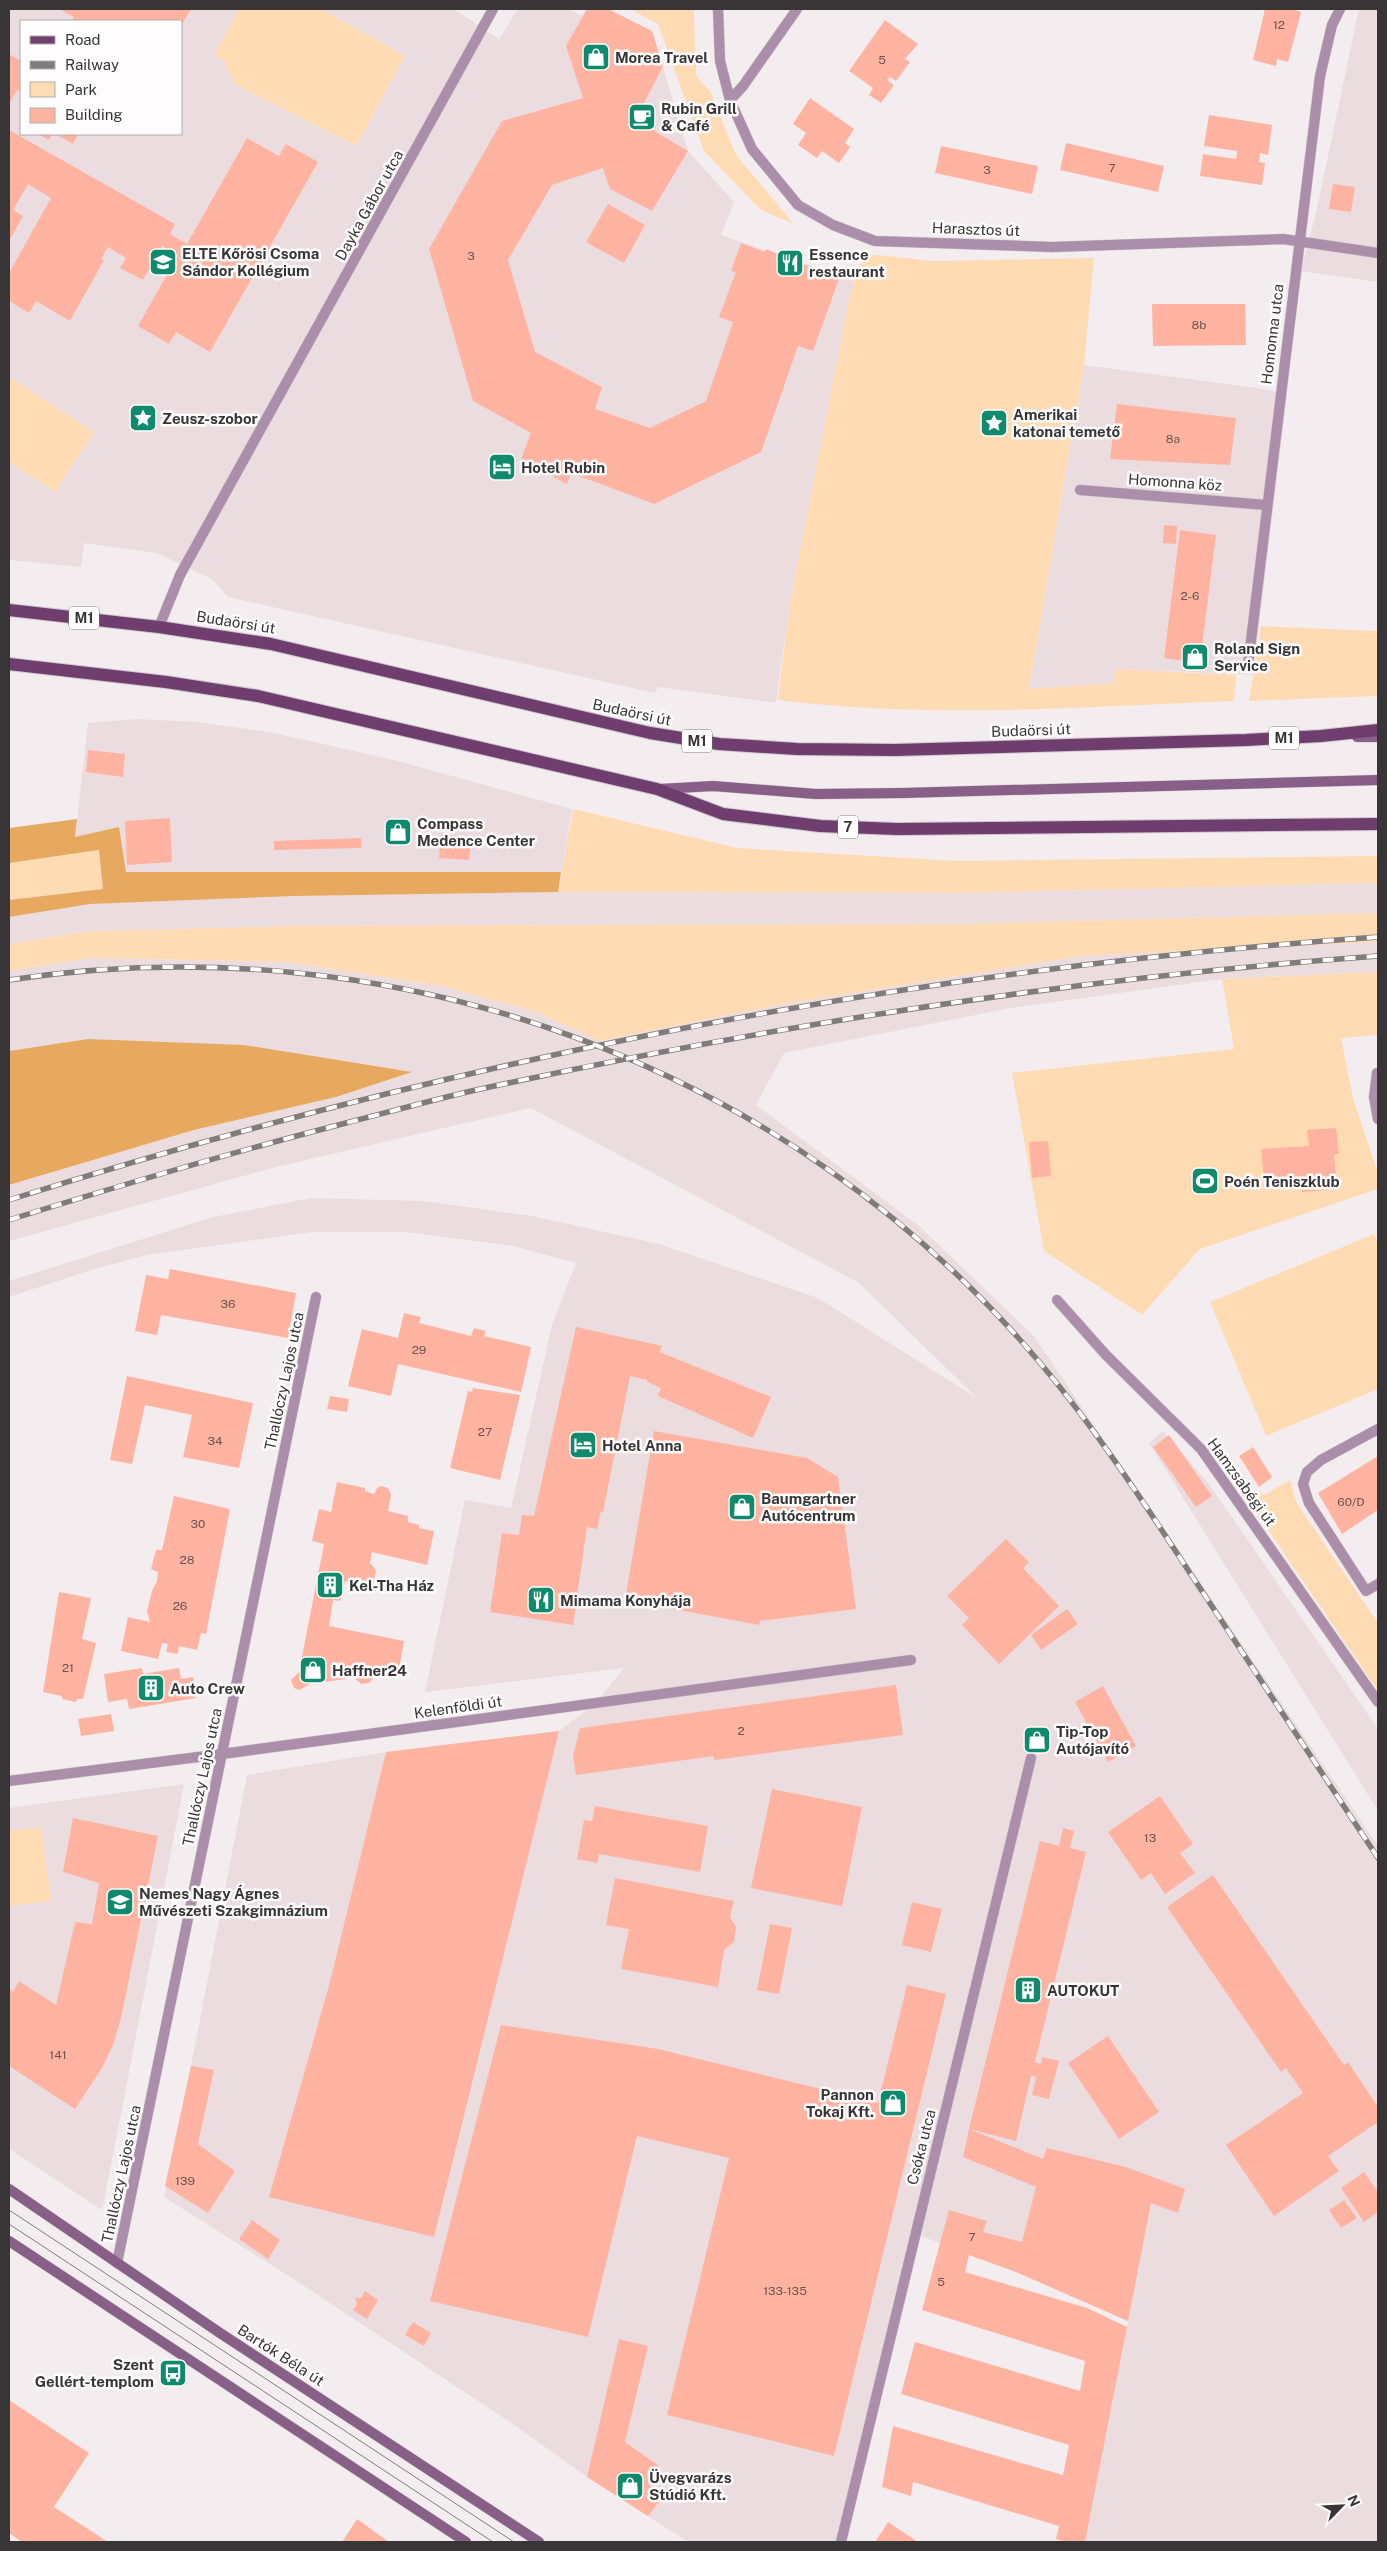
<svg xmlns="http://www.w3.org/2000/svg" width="1387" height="2551" font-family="'Public Sans',sans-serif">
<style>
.built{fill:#ebdce0;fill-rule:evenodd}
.green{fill:#ffdbb4}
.forest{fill:#e7a960}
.building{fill:#ffb3a0}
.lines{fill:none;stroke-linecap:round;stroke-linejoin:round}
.street-casing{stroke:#cec8ca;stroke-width:11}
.secondary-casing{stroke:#cec8ca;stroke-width:11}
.primary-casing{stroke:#cec8ca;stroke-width:14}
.street{stroke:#ab8ea9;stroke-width:10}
.secondary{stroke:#885f87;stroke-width:10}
.primary{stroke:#6f3d6e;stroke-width:12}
.tram{stroke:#807c7c;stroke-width:1}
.rail-casing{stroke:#807c7c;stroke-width:5.5}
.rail{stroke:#fefcfc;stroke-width:4;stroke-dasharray:11;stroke-linecap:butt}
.labels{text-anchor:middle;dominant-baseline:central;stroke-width:5;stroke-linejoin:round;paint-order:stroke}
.number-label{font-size:12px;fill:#695450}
.shield{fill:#fefcfc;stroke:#737171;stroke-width:1}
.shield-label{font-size:14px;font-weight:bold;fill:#373535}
.poi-label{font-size:15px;font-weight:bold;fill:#373535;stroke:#fefcfc;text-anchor:start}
.street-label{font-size:15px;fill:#373535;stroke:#fefcfc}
</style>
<rect width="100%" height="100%" fill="#f4edef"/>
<path class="built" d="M9 9H454L499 39 518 9H569L582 16 587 9H608L652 31 688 151 734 202 721 235 854 281 790 602 776 703 658 687 655 693 228 597 212 579 157 553 84 543 81 567 9 560ZM21 21H181V134H21Z
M1359 9H1378V282L1301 271 1316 213Z
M1084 365 1257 388 1287 394 1253 675 1115 669 1114 683 1029 690Z
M137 719 196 722 269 732 394 760 572 809 561 872H125L75 837 88 723Z
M1378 883V913L962 924 293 926 89 931 9 944V917L90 904 294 896 558 892 963 893Z
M1378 942V972L1222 979 1011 1008 784 1053 756 1105 918 1225 1034 1336 1378 1846V2542H1085L1128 2321 1016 2272 916 2234 840 2542H688L587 2477 510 2422 295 2280 164 2197 191 2066 247 1775 386 1752 559 1731 595 1704 624 1668 425 1692 465 1500 511 1508 552 1325 576 1263 513 1246 406 1232H312L146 1255 91 1270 9 1297V1281L213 1217 311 1198 424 1201 532 1216 659 1244 818 1298 977 1398 859 1283 531 1108 276 1167 9 1241V1185L194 1130 336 1097 411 1072 362 1064 88 1039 9 1051V971L89 958 287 962 441 986 536 1012 601 1041 777 1005 1083 956Z
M1163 1431 1209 1484 1378 1729V1811L1149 1443Z
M184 1784 117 2135 102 2210 9 2149V1808Z"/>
<path class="green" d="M239 9H321L405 56 356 146 234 84 224 61 214 55Z
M630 9H694L696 76 710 91 736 155 794 224 761 210 704 151 658 24Z
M878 255 934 261 1094 258 1084 365 1029 689 1114 683 1115 669 1236 675 1234 701C1083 707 928 719 778 700L790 602 849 300 859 266 867 256Z
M9 377 94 432 55 492 9 462Z
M1261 626 1378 631V696L1249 701Z
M573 809 738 848 958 861 1378 856V883L963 893 558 892Z
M100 850 103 889 9 900V863Z
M1378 913V942L1083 956 777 1005 600 1041 536 1012 441 986 287 962 89 958 9 971V944L89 931 293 926 962 924Z
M1378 972V1035L1341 1038 1353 1098 1378 1173V1189L1200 1249 1142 1315 1044 1251 1012 1073 1234 1049 1222 979Z
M1374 1234 1378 1245V1389L1266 1436 1210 1302Z
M1290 1480 1296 1502 1378 1623V1691L1245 1496 1254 1491 1264 1495Z
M41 1827 51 1901 9 1906V1831Z"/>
<path class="forest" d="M77 819 75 837 119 827 126 872H561L558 892 294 896 90 904 9 917V900L103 889 99 850 9 863V828Z
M88 1039 244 1045 412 1072 336 1097 194 1130 9 1185V1051Z"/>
<path class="building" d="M59 9H191L181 26V21H72L74 17Z
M587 9H608L652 31 663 66 643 105 651 129 688 151 652 211 610 189 603 168 552 185 508 260 535 352 602 387 595 409 650 428 706 401 733 322 719 317 736 272 731 271 741 243 765 252 766 249 839 279 813 351 798 346 761 452 654 504 571 473 567 484 521 459 531 433 473 401 429 249 502 121 583 98 566 46Z
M1265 9H1291L1301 12 1288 62 1277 59 1276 66 1253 60Z
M885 20 918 44 905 59 910 62 896 81 890 77 887 80 894 85 881 103 869 95 873 88 849 71Z
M9 54 21 61V92L17 90 9 104Z
M810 98 854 129 845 143 850 147 839 163 822 151 817 158 798 145 806 133 793 124Z
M1209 115 1272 125 1268 155 1260 153 1259 162 1265 163 1262 185 1200 176 1203 154 1236 159 1237 151 1204 146Z
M9 130 175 224 170 234 187 244 247 138 279 156 286 144 318 162 210 352 176 332 169 344 138 326 178 255 162 246 143 280 120 268 126 258 108 247 101 259 104 260 70 321 36 301 29 313 9 301V273L51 198 28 184 13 210 23 216 9 241Z
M37 134H52L49 140Z
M55 134H78L73 144Z
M1066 143 1164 166 1158 192 1060 170Z
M941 146 1038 166 1032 194 935 173Z
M1333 184 1355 187 1351 212 1329 209Z
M608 204 645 225 624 263 586 242Z
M1152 304H1245L1246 345 1153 346Z
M1117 404 1236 418 1230 465 1110 459Z
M1164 525 1177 526 1176 544 1163 543Z
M1180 530 1216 535 1200 663 1164 658Z
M88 750 125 754 123 777 86 772Z
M170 818 172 862 127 865 125 821Z
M441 834 471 837 469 860 439 858Z
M361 838V848L274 850V841Z
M1336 1128 1339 1154H1334L1337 1189 1302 1192 1301 1176 1264 1179 1261 1149 1309 1146 1307 1130Z
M1048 1141 1051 1176 1032 1178 1029 1142Z
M170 1269 296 1293 288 1338 161 1315 157 1335 135 1331 146 1275 168 1279Z
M404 1313 421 1317 419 1323 471 1336 474 1328 486 1331 484 1336 531 1347 521 1392 398 1364 391 1396 348 1386 362 1329 398 1338Z
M576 1327 662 1346 660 1352 771 1397 753 1438 658 1396 661 1388 647 1382V1380L630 1376 603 1512 601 1511 597 1529 587 1527 573 1625 490 1612 502 1533 519 1535 522 1515 534 1516Z
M127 1376 253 1403 239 1468 183 1457 192 1415 145 1405 132 1464 110 1460Z
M473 1388 520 1395 500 1480 450 1468 468 1391 472 1392Z
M330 1396 349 1399 347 1412 327 1409Z
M654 1431 807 1458 838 1477 856 1609 760 1621 759 1625 625 1600Z
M1169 1435 1212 1496 1196 1507 1153 1447Z
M1253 1447 1272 1477 1259 1487 1239 1456Z
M1378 1456V1510L1342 1534 1318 1493Z
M337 1482 365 1488V1491L374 1494 377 1488 381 1486 388 1488 391 1495 388 1511 408 1516V1522L419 1525V1528L434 1531 427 1565 372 1552 370 1563 376 1570 373 1588 345 1581 340 1601 333 1600 329 1626 404 1641 398 1675 378 1673 369 1683 361 1684 355 1678 356 1675 348 1674 346 1679 310 1684 299 1690 294 1688 291 1680 299 1672 324 1544 312 1541 319 1509 331 1512Z
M174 1496 230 1509 206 1634 201 1633 197 1650 179 1646 178 1654 166 1652 168 1644 162 1643 158 1659 121 1651 128 1617 150 1622 147 1611 152 1591 157 1581 158 1572 151 1569 156 1550H162Z
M1006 1539 1029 1562 1023 1568 1059 1606 999 1664 962 1625 969 1618 947 1596Z
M59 1592 91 1598 82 1639 96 1643 83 1699H77L76 1702 62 1699V1696L43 1692Z
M1067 1609 1078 1624 1041 1650 1031 1635Z
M142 1668 143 1674 179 1668 181 1679 193 1677 196 1698 129 1709 127 1699 108 1702 104 1674Z
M896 1685 903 1735 714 1760V1756L576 1775 573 1756 580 1728Z
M1103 1686 1136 1746 1108 1762 1075 1702Z
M111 1714 114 1731 81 1736 78 1719Z
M559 1731 434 2237 269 2197 330 1982 386 1752Z
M772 1789 862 1807 842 1906 751 1888Z
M1160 1796 1193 1844 1180 1853 1195 1873 1165 1894 1151 1873 1141 1880 1108 1832Z
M595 1806 708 1826 700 1872 599 1854 597 1863 577 1859 584 1820 592 1821Z
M73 1818 158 1836 121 2018 113 2045 102 2068 75 2109 9 2066V1988L13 1992 19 1981 56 2005 75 1922 92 1924 99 1883 63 1872Z
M1063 1828 1074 1831 1070 1848 1086 1852 1035 2062 1041 2064 1042 2057 1059 2061 1049 2099 1032 2095 1036 2077 1031 2076 1016 2141 969 2129 1040 1841 1059 1846Z
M1213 1875 1344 2065 1348 2062 1378 2107V2122L1328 2156 1339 2171 1274 2216 1226 2145 1303 2093 1286 2068 1281 2072 1167 1907Z
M615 1878 734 1901 730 1917 736 1927 734 1942 724 1950 718 1987 621 1969 629 1929 606 1925Z
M912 1902 942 1909 931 1952 902 1945Z
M770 1924 792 1928 779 1994 757 1990Z
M907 1985 946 1994 834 2456 667 2415 729 2158 637 2136 588 2337 430 2301 501 2025 658 2049 878 2103Z
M1108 2036 1159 2112 1119 2139 1068 2063Z
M191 2066 214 2070 198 2144 235 2171 208 2213 165 2186Z
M969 2129 1043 2159 1047 2148 1126 2167 1185 2189 1178 2213 1151 2203 1128 2321 1016 2272 969 2255 965 2272 1087 2308 1127 2327 1085 2542H1066L1056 2539 1059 2526 913 2482 911 2496 882 2487 893 2426 1063 2475 1069 2445 901 2394 915 2342 1080 2391 1085 2361 922 2310 949 2210 987 2221 983 2232 1022 2242 1036 2187 963 2157Z
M1364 2172 1378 2192V2212L1364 2222 1341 2188Z
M1344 2200 1357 2218 1341 2228 1329 2210Z
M252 2220 280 2240 268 2259 239 2239Z
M365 2291 378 2300 367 2319 353 2310 357 2304 355 2298H361Z
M413 2322 431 2333 424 2346 405 2335Z
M619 2339 648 2346 625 2442 659 2466 648 2484 665 2494 648 2516 587 2477Z
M9 2400 89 2453 54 2507 108 2542H22L9 2533Z
M357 2519 389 2542H342Z
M888 2522 918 2542H875Z"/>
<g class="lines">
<g class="street-casing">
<path id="street" d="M718 9 720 61 730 100 752 149 798 205 833 225 875 241 1052 247 1283 239 1378 253
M730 100 743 86 797 9
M1080 490 1267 505
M159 627 180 575 493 9
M1248 665 1320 76 1332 25 1340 9
M1377 1073 1374 1097 1378 1119
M1057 1300 1106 1355 1201 1449 1378 1702
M1378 1429 1321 1460 1307 1472 1303 1484 1309 1503 1366 1591 1378 1584
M9 1781 222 1754 911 1660
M117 2263 316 1297
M841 2542 1031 1758"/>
</g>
<g class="secondary-casing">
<path id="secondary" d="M1357 737H1378
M660 789 713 786 816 794 903 793 1378 780
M9 2189 220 2333 539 2542
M9 2241 466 2542"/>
</g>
<g class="primary-casing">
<path id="primary" d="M9 610 159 627 271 644 650 733 719 744 797 749 895 750 1246 740 1321 736 1378 730
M9 664 166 682 258 696 657 789 723 814 820 826 897 829 1378 824"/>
</g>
<use href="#street" class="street"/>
<use href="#secondary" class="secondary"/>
<use href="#primary" class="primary"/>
<path class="tram" d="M9 2210 514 2542
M9 2224 493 2542"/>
<g class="rail-casing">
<path id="rail" d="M9 980C395 921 789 1064 1041 1364 1098 1432 1146 1506 1194 1579 1255 1672 1317 1765 1378 1858
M9 1200C453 1060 913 969 1378 937
M9 1220C121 1185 233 1152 346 1123 389 1112 432 1100 476 1090 774 1025 1074 978 1378 956"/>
</g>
<use href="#rail" class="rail"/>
</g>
<defs>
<g id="shop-square" transform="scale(1.4375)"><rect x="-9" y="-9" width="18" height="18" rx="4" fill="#0f8a6d" stroke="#fefcfc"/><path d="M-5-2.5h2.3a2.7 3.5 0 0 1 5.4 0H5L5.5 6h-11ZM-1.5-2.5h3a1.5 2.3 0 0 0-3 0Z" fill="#fff"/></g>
<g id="cafe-square" transform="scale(1.4375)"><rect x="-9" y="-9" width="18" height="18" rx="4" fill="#0f8a6d" stroke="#fefcfc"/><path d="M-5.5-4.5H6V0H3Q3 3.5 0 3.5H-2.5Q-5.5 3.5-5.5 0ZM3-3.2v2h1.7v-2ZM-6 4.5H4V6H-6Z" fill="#fff"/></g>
<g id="university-square" transform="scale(1.4375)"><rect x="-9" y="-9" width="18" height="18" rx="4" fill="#0f8a6d" stroke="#fefcfc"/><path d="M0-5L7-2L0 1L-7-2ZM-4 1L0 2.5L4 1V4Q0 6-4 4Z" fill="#fff"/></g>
<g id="restaurant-square" transform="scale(1.4375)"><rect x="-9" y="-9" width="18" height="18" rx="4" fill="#0f8a6d" stroke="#fefcfc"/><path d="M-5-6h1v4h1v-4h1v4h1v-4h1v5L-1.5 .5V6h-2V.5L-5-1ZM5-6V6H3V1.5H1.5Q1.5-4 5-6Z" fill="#fff"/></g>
<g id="sight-square" transform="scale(1.4375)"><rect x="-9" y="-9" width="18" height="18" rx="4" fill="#0f8a6d" stroke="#fefcfc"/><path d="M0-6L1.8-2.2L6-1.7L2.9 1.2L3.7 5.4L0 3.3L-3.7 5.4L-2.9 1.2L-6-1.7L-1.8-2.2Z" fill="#fff"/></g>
<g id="hotel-square" transform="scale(1.4375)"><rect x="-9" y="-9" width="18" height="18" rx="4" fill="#0f8a6d" stroke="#fefcfc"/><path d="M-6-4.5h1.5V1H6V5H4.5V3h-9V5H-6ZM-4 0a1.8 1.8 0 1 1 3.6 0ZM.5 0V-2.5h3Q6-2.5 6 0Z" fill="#fff"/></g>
<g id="stadium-square" transform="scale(1.4375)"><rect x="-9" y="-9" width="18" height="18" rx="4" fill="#0f8a6d" stroke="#fefcfc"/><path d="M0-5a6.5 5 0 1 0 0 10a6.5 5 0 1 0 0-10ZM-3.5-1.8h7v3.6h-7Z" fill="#fff"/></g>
<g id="building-square" transform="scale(1.4375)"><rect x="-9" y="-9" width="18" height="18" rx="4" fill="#0f8a6d" stroke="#fefcfc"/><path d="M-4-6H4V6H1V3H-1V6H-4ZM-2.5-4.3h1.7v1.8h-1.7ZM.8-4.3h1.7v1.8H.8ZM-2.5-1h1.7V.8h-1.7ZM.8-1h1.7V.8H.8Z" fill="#fff"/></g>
<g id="school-square" transform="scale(1.4375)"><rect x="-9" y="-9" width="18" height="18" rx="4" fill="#0f8a6d" stroke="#fefcfc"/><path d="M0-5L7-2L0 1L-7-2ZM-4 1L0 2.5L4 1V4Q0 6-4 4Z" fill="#fff"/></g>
<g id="bus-square" transform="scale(1.4375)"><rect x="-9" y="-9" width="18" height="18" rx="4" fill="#0f8a6d" stroke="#fefcfc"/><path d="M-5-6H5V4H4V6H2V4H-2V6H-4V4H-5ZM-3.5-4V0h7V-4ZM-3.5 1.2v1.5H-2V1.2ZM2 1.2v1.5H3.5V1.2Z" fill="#fff"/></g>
</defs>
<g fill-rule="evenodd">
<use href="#shop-square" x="596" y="57"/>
<use href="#cafe-square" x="642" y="117"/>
<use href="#university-square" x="163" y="262"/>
<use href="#restaurant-square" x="790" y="263"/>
<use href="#sight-square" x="143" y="418"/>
<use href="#sight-square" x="994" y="423"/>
<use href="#hotel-square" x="502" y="467"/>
<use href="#shop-square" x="1195" y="657"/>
<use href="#shop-square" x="398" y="832"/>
<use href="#stadium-square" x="1205" y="1181"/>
<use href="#hotel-square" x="583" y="1445"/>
<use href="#shop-square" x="742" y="1507"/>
<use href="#building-square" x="330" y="1585"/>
<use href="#restaurant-square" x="541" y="1600"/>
<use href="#shop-square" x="313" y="1670"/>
<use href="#building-square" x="151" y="1688"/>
<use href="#shop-square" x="1037" y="1740"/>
<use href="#school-square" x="120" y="1902"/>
<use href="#building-square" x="1028" y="1990"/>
<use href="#shop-square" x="893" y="2103"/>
<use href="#bus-square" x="173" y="2373"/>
<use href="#shop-square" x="630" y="2486"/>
</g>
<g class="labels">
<g class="number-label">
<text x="1279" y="25">12</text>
<text x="882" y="60">5</text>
<text x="1112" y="168">7</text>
<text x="987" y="170">3</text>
<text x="471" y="256">3</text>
<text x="1199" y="325">8b</text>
<text x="1173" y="439">8a</text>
<text x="1190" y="596">2-6</text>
<text x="228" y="1304">36</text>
<text x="419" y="1350">29</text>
<text x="485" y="1432">27</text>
<text x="215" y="1441">34</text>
<text x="1351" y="1502">60/D</text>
<text x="198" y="1524">30</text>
<text x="187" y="1560">28</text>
<text x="180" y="1606">26</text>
<text x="68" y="1668">21</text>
<text x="741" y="1731">2</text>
<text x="1150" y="1838">13</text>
<text x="58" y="2055">141</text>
<text x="185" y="2181">139</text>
<text x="972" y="2237">7</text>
<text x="941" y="2282">5</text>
<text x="785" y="2291">133-135</text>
</g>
<g class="shield">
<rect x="69" y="606.5" width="30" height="23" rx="4"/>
<rect x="1269" y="726.5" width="30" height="23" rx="4"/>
<rect x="682" y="729.5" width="30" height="23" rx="4"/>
<rect x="838" y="815.5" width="20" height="23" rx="4"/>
</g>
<g class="shield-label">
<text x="84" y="618">M1</text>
<text x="1284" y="738">M1</text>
<text x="697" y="741">M1</text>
<text x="848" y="827">7</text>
</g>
<g class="poi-label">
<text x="615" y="57">Morea Travel</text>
<text x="661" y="108">Rubin Grill<tspan x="661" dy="17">&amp; Café</tspan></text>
<text x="182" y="253">ELTE Kőrösi Csoma<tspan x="182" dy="17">Sándor Kollégium</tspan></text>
<text x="809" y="254">Essence<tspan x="809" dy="17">restaurant</tspan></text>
<text x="1013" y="414">Amerikai<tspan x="1013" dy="17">katonai temető</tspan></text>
<text x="162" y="418">Zeusz-szobor</text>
<text x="521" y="467">Hotel Rubin</text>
<text x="1214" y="648">Roland Sign<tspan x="1214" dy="17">Service</tspan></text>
<text x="417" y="823">Compass<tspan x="417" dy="17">Medence Center</tspan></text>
<text x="1224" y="1181">Poén Teniszklub</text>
<text x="602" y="1445">Hotel Anna</text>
<text x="761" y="1498">Baumgartner<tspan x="761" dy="17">Autócentrum</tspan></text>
<text x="349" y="1585">Kel-Tha Ház</text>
<text x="560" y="1600">Mimama Konyhája</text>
<text x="332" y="1670">Haffner24</text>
<text x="170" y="1688">Auto Crew</text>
<text x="1056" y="1731">Tip-Top<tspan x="1056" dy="17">Autójavító</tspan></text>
<text x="139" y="1893">Nemes Nagy Ágnes<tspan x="139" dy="17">Művészeti Szakgimnázium</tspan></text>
<text x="1047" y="1990">AUTOKUT</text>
<text x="874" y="2094" text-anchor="end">Pannon<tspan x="874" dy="17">Tokaj Kft.</tspan></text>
<text x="154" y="2364" text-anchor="end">Szent<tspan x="154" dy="17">Gellért-templom</tspan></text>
<text x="649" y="2477">Üvegvarázs<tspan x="649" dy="17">Stúdió Kft.</tspan></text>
</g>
<g class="street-label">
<text transform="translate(369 205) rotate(-61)">Dayka Gábor utca</text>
<text transform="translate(976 229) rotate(2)">Harasztos út</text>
<text transform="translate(1272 334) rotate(-83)">Homonna utca</text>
<text transform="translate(1175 482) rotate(4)">Homonna köz</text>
<text transform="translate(236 622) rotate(9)">Budaörsi út</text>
<text transform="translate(632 712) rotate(12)">Budaörsi út</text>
<text transform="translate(1031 730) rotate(-2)">Budaörsi út</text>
<text transform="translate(284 1381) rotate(-78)">Thallóczy Lajos utca</text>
<text transform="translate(1242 1482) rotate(54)">Hamzsabégi út</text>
<text transform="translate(458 1707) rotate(-8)">Kelenföldi út</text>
<text transform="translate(202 1777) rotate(-78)">Thallóczy Lajos utca</text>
<text transform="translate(921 2147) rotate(-76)">Csóka utca</text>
<text transform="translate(121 2174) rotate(-78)">Thallóczy Lajos utca</text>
<text transform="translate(281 2355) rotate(33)">Bartók Béla út</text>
</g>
</g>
<rect width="1387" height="2551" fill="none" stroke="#373535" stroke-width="20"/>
<rect x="20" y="20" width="162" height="115" fill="#fefcfc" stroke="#aeacac"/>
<rect x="30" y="36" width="25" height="8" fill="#6f3d6e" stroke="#aeacac"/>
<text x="65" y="45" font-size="15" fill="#373535">Road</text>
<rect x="30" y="61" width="25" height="8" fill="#807c7c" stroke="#aeacac"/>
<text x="65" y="70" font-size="15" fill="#373535">Railway</text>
<rect x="30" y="82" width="25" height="15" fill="#ffdbb4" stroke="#aeacac"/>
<text x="65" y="95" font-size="15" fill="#373535">Park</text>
<rect x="30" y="108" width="25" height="15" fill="#ffb3a0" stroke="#aeacac"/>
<text x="65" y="120" font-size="15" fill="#373535">Building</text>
<g transform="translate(1342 2506) rotate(66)" stroke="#fefcfc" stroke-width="4" paint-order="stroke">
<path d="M0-4L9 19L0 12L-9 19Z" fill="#373535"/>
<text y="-8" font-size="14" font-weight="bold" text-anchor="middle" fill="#373535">N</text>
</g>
</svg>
